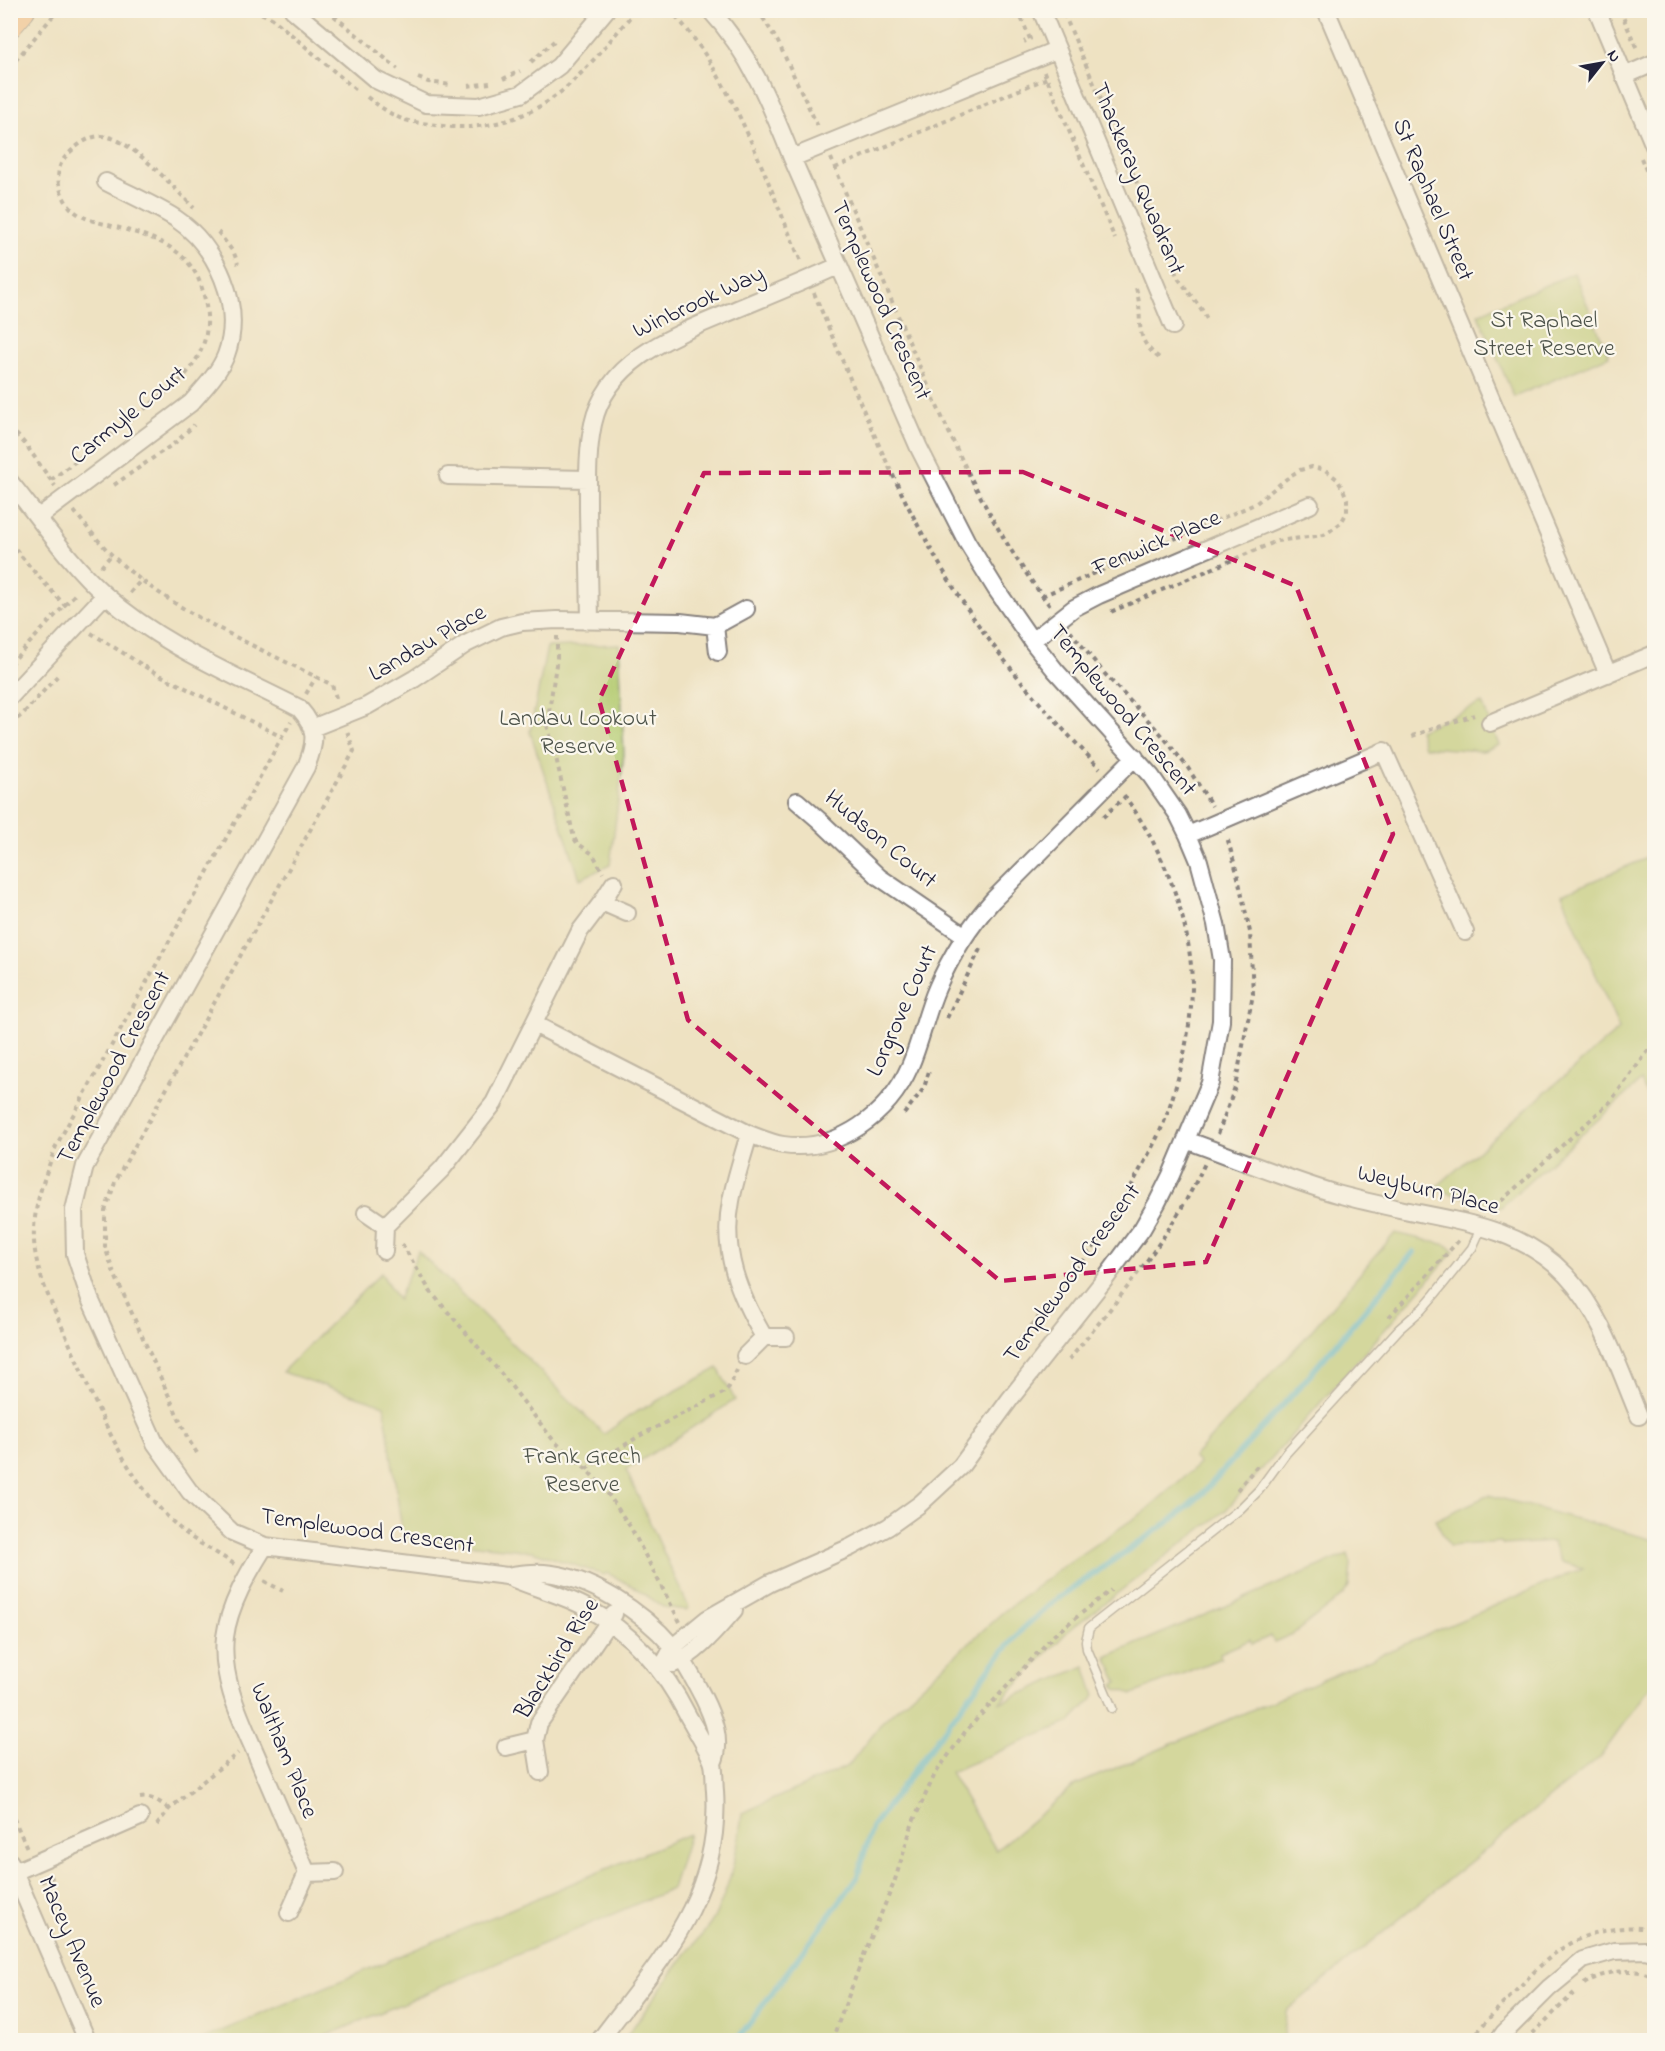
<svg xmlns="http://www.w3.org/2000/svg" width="1665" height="2051" font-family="'Indie Flower',sans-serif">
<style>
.green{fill:#b3ca6f;stroke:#6a7655;stroke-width:1.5}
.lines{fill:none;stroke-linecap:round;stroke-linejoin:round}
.stream{stroke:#4fb5cd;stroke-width:6}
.lane-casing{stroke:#88827e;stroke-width:11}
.street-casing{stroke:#88827e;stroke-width:20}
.primary-casing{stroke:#88827e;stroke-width:28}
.path{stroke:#88827e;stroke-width:4;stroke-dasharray:4.5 4.5;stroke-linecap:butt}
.lane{stroke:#fff;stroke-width:8}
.street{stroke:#fff;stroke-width:16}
.primary{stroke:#f7bd88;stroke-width:26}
.marked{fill:none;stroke:#c2185b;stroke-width:4.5;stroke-dasharray:12 8;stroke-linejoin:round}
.labels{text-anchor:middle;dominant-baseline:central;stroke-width:4.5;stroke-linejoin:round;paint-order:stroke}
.street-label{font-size:24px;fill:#22223b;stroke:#fbf7ec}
.park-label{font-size:24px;fill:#4e544b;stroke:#fbf7ec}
</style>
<rect width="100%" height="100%" fill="#fbf7ec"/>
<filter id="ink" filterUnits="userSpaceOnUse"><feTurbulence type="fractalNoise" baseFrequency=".0167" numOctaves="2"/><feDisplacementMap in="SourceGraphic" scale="12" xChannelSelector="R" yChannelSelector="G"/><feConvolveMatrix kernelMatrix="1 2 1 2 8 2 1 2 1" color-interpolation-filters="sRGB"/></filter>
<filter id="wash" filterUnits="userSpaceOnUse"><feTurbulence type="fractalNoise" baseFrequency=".008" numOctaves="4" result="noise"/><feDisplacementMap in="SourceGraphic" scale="24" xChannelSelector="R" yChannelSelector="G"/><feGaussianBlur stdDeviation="1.35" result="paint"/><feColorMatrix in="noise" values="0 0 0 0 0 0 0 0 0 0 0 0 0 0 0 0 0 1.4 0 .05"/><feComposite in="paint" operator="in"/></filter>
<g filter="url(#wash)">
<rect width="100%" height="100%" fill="#eee2c2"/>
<path class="green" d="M1574 273 1609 356 1514 397 1478 314Z
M619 644 624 754 610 865 580 879 530 732 547 647Z
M1482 703 1499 745 1483 751 1424 747 1419 730Z
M1654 855V1111L1641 1081 1501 1207 1434 1189 1619 1029 1562 894Z
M1395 1233 1447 1245 1454 1251 1226 1510 1068 1631 999 1703 1085 1666 1095 1696 1070 1722 950 1772 996 1850 1076 1785 1583 1568 1561 1562 1552 1542 1503 1545 1501 1542 1449 1546 1435 1520 1489 1495 1654 1540V1682L1601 1756 1286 2011 1284 2040H624C644 2012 664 1983 685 1955 693 1944 704 1934 711 1923 730 1890 738 1850 742 1813L848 1766 883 1721 1003 1612 1062 1567 1145 1511 1199 1464 1193 1457 1304 1339Z
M418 1251 604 1434 631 1415 718 1368 735 1400 626 1470 689 1608 686 1610 663 1607 634 1587 607 1573 604 1575 532 1551 403 1537 384 1405 282 1372 381 1273 398 1300Z
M1348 1554 1351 1564 1349 1586 1343 1595 1293 1634 1274 1642 1271 1636 1252 1644 1250 1640 1220 1653 1221 1658 1133 1694 1116 1689 1114 1684 1118 1682 1106 1657Z
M689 1834 672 1889 316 2040H200Z"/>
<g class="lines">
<path class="stream" d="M737 2040 857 1878 872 1827 993 1664 1023 1628 1057 1599 1173 1519 1201 1495 1302 1384 1414 1252"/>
</g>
</g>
<g filter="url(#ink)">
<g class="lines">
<g class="lane-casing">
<path id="lane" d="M1112 1708 1087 1649 1086 1641 1089 1628 1240 1509 1259 1490 1286 1453 1399 1329 1422 1309 1435 1294 1472 1248 1482 1226"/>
</g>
<g class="street-casing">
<path id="street" d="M293 10 376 80 426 104 479 106 521 94 559 66 606 10
M1041 10 1173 326
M1326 10 1608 674
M1597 10 1654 146
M1624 76 1654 63
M792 158 1056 50
M448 476 588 479
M10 482C41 520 69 563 105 595 161 645 232 674 299 708 318 729 316 742 306 767L85 1166 74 1210 75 1254 90 1299 155 1443 190 1492 232 1532 265 1546 507 1576C519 1574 531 1572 544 1573 589 1576 643 1612 672 1646 685 1661 694 1680 703 1697 713 1717 723 1742 713 1763
M39 517 191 403C204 388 219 373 226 355 244 306 217 246 175 218 154 205 129 194 106 182
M590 620C589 584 589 547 588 510 588 482 587 452 593 424 608 356 681 333 737 309 771 295 805 281 838 266
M715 626 718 652
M1032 641 1074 608 1099 595 1310 505
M10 697 105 595
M1490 723 1654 654
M312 728 367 706 414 679 466 644 501 627 522 622 557 620 680 622 715 626 746 609
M797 801 819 820 879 877 964 935
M1188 835 1384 751 1465 932
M602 902 627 913
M534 1024 749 1134C760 1138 771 1143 783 1145 838 1153 889 1114 910 1066 921 1041 926 1013 937 988 951 955 969 927 993 900L1135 757
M749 1134C743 1156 735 1179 731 1201 721 1252 739 1294 764 1337
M1186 1140C1236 1158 1286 1179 1337 1194 1359 1200 1381 1205 1404 1210 1462 1222 1523 1229 1566 1275 1602 1313 1619 1369 1639 1416
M366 1213 385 1226
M384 1251 385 1226 442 1169 494 1103 580 931 602 902 614 883
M745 1356 764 1337H786
M265 1546C248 1573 229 1605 225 1637 220 1683 245 1727 262 1768 277 1803 292 1838 307 1873
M507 1576C533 1588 562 1594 587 1608 632 1633 665 1670 688 1716 694 1727 711 1754 713 1764 715 1773 714 1783 715 1791 722 1898 659 1961 600 2040
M673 1664C697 1654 717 1629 734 1610
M661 1669 673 1647 707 1619 770 1583 851 1547 888 1527 920 1504 961 1466 1010 1399 1105 1279 1142 1229 1157 1203 1171 1175 1210 1083 1221 1021 1222 960 1216 924 1199 861 1188 835 1178 815 1151 776 1055 670 1032 641 996 589 967 542 919 448 792 158C771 105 750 53 710 10
M506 1747 535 1740
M540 1772 535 1740 539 1723 614 1614
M10 1862 87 2040
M10 1874 140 1817
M289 1913 307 1873 335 1872
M1499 2040 1504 2033 1549 1988 1583 1960 1614 1951 1646 1950 1654 1953"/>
</g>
<g class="primary-casing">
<path id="primary" d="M10 24 22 10"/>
</g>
<path class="path" d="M253 10 272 18 356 90
M327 10 398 69
M670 10C732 74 767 183 802 264
M758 10 778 42 819 129
M1018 10 1030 39 1024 42
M1620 10 1638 51
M1064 14 1178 278 1202 310 1207 319
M531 62 554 41
M10 67 58 10
M1044 72 1115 239
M418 78 428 82 451 85
M503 79 520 71
M1651 83 1654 91
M468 86 490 83
M367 97C379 106 390 114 402 119 410 122 420 123 429 124 477 133 524 122 562 91 589 68 612 38 636 10
M831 158C858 223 886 287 913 351 951 439 990 529 1050 606
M1641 158 1654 189
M835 168 1047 78
M218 232 234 253 238 264
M1136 288C1145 318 1130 338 1161 359
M814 293C856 392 895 493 952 585 995 654 1044 711 1100 768
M10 427 26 445 55 486
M51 480 177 384C199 361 211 339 206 306 197 246 155 238 105 224 88 220 72 215 64 198 57 185 55 168 66 156 75 147 88 136 101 136 128 135 175 189 194 208
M114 485 176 442 194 425
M74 511C90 531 107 552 126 568 187 619 263 649 332 685L337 701
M10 542 30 567 69 610
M101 567 112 554
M130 593 142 579
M1042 596 1255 504 1290 476 1300 470 1312 467 1325 470 1337 479 1343 489 1347 499V512L1341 523 1324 535 1277 541 1108 613
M1070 631 1104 673 1161 734 1188 768 1212 806
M91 633 152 671 282 737 291 722
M557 636V658L547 725 555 753 574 838 577 843 593 854 603 873
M10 664 77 592
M306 694 316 677
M10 724 22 715 60 673
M1412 736 1474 715
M1103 817 1125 797
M947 1018 980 949
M904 1114 924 1088 929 1071
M1218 1134 1235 1087 1253 994 1250 932 1237 873 1227 837
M1488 1213 1610 1102 1654 1043
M402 1244 430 1291 504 1377 554 1441 586 1469 604 1488 631 1528 680 1622
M1389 1317 1461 1238
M1020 1340C1046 1307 1074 1274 1099 1240 1112 1222 1123 1201 1134 1181 1146 1158 1161 1134 1169 1108 1182 1070 1191 1028 1192 988 1192 920 1163 848 1123 794
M1069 1360C1119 1298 1172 1236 1205 1163
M197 1453 188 1439 114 1273 105 1247V1211L116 1180 354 751 347 731
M586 1469 641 1435 723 1393 729 1387 737 1370
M1237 1490 1257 1466
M234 1564C218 1553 199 1544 184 1532 124 1481 98 1408 67 1338 52 1304 32 1268 34 1230 35 1200 46 1174 56 1146L282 737
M264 1581 283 1591
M140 1798C151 1796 161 1802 169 1809
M10 1810 27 1848
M157 1825 169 1809 238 1753
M41 1882 57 1875
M1584 1984C1604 1971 1633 1966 1654 1977
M832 2040 865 1952 894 1883 913 1822 935 1774 965 1732 1054 1635 1111 1590
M1050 2040 1069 2037 1076 2040
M1473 2040C1482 2023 1498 2009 1512 1995 1541 1964 1565 1937 1609 1930 1624 1927 1640 1926 1654 1931
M1526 2040 1574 1993"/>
<use href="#lane" class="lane"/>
<use href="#street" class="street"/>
<use href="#primary" class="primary"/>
</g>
</g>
<path d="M0 0H1665V2051H0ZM1023 472 1296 586 1393 834 1206 1262 1000 1281 688 1020 599 700 704 473Z" fill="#eee2c2" fill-opacity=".55" fill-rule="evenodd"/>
<path class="marked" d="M1023 472 1296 586 1393 834 1206 1262 1000 1281 688 1020 599 700 704 473Z"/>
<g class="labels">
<g class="street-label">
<text transform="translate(1137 179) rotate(67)">Thackeray Quadrant</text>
<text transform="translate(1432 200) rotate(67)">St Raphael Street</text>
<text transform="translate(880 301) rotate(66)">Templewood Crescent</text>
<text transform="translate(699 303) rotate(-25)">Winbrook Way</text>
<text transform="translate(129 416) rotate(-39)">Carmyle Court</text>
<text transform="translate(1157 544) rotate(-23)">Fenwick Place</text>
<text transform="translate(428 644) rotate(-30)">Landau Place</text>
<text transform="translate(1122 711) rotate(50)">Templewood Crescent</text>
<text transform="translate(880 840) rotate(40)">Hudson Court</text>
<text transform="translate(903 1011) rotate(-66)">Lorgrove Court</text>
<text transform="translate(115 1068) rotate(-62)">Templewood Crescent</text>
<text transform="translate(1428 1191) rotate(14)">Weyburn Place</text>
<text transform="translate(1073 1274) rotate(-54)">Templewood Crescent</text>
<text transform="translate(367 1532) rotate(8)">Templewood Crescent</text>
<text transform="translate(558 1659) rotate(-58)">Blackbird Rise</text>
<text transform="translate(283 1751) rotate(68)">Waltham Place</text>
<text transform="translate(71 1942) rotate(67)">Macey Avenue</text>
</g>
<g class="park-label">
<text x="1544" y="321">St Raphael<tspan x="1544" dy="28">Street Reserve</tspan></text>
<text x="578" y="719">Landau Lookout<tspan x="578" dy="28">Reserve</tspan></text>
<text x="582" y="1457">Frank Grech<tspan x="582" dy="28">Reserve</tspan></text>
</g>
</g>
<rect width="1665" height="2051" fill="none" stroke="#fbf7ec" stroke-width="36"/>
<g transform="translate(1602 63) rotate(59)" stroke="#fbf7ec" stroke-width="4.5" paint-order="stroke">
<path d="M0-4.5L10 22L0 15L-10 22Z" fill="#22223b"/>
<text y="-9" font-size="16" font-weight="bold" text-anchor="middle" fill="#22223b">N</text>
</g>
</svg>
